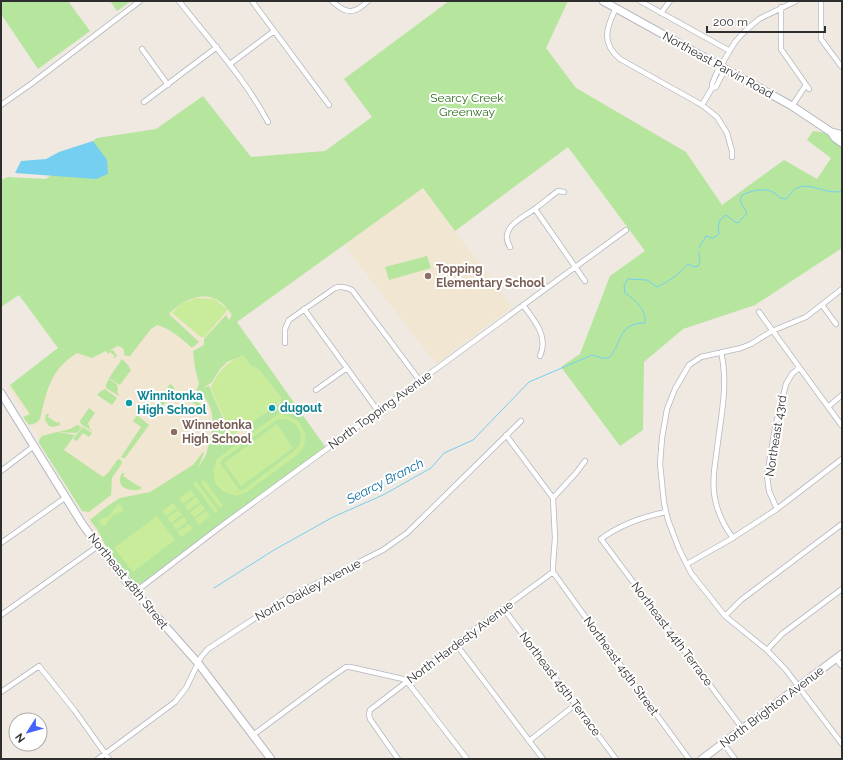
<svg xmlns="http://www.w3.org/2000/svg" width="843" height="760" font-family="Raleway,sans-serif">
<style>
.education{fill:#f0e6d1}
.green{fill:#b6e59e}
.pitch{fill:#c9ec9a;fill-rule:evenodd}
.water{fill:#75cff0}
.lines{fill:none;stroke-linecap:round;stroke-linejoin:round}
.stream{stroke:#75cff0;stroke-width:1}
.street-casing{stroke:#b4b7c1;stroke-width:6}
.secondary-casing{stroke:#b4b7c1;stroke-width:9}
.street{stroke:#fff;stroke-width:4.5}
.secondary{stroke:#fff;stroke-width:7}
.education-dot{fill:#8d6e63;stroke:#fff;stroke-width:1.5}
.culture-dot{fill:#0f9aa8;stroke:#fff;stroke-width:1.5}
.labels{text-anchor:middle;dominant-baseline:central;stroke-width:4;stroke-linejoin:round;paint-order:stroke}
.street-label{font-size:12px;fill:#2e2e2e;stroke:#fff}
.park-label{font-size:12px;fill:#2c6e1b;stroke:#fff}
.education-label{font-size:12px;font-weight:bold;fill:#785e54;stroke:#fff;text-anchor:start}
.culture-label{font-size:12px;font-weight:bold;fill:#0d838f;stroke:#fff;text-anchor:start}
.water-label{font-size:13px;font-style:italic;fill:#0d6fa3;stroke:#fff}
</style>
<rect width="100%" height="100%" fill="#efe9e1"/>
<path class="education" d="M423 188 512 307 436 364 344 245Z
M185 248 326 448 137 585 98 536 8 387Z"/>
<path class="green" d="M1 1H68L90 31 38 69 1 14Z
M110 1H131L117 11Z
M449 1H568L546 48 576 88 686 152 722 205 784 160 817 179 831 158 807 140 813 131 842 135V248L755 305 683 329 644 362 643 430 620 446 561 367 580 354 610 276 645 251 568 147 455 231 423 188 237 322 326 448 166 566 137 586 108 550 97 529 90 520 106 507 120 498 150 492 193 465 203 452 204 453 198 468 206 455 209 444 217 445 229 438 231 439 235 437 239 442 252 433 247 425 280 403 281 397 259 370 251 366 243 355H244L227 362 220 369 211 383 203 388 209 386 230 434 216 444 209 442C213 429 215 413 207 401 204 396 201 395 200 390L196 392 199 384 195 368 193 351 204 345V339L226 315 229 320 232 315C229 311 226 306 222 303 204 289 183 300 169 314L199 342 192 348C182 339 171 329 157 325L151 329 130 356H127L124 355C125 351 123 347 118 346L108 351 113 350 117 356 115 358H113L115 356 110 352 108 354 106 351 92 358 77 353C50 370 47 390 40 419L36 423 29 425 23 417 30 414 10 385 58 348 19 295 1 307V180L8 177 46 179 97 138 156 129 203 96 251 157 325 151 372 117 344 79Z
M427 256 431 268 389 280 385 267Z
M122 359 128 365 131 370 120 385 109 378Z
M109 379 117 384 118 390 117 391 119 396 106 388V384Z
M170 384 174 387 175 389 154 418 142 408 147 401 149 402 148 406 150 407 154 406Z
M105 389 117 398 112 405 97 395 101 391Z
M189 396 197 401 203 407 202 410H199L200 408 188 399 187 401 185 398Z
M89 408 95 413 88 423 90 429 93 432 81 424 80 421Z
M46 414H49L48 417 57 423 59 421 60 425 53 427 49 426 45 420Z
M137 415 149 425 125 458H122L121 457 141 427 133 421Z
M77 425 82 427 77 433 58 432 70 429Z
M83 427 92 433 89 437 83 433 77 441 73 439Z
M57 432 75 435 64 450 103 477 108 473 118 459 121 460 122 463 112 478 111 495 89 512 82 511 39 443V440L42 436Z
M122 473H125L123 476 140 487 141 485V489C130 493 114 487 122 473Z"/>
<path class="pitch" d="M196 298 214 299 228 309 205 337H201L172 313 181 304Z
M243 355 251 366 259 370 281 397 280 402 232 436 211 389V387C218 371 227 362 243 355Z
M285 409 287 412 283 415C304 417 313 441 297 455L247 492 237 496 224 492 215 483 213 469 217 459ZM284 419C299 422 305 436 298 448L246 488 240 491 220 463 223 459 274 422 277 420Z
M277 424 293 448 241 486 224 463Z
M204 480 223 506 220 508 201 483Z
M196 481 218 511 215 513 193 483Z
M191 490 195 495 183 504 179 498Z
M196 497 200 502 188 511 185 505Z
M173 503 177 508 166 516 162 511Z
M118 504 122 507 123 511 113 515 105 526 101 525 99 520 109 516Z
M201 504 205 509 194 518 190 512Z
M178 510 182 515 171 523 167 518Z
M206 511 210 516 199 525 195 519Z
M157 516 175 540 133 572 114 548Z
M184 517 187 522 176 530 172 525Z
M189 524 193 529 181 537 177 532Z"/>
<path class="water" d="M93 141 107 160 108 174 96 179 15 173 21 161 46 159 59 152Z"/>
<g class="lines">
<path class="stream" d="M699 248 706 236 712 238 717 236 719 233 718 227 720 220 726 215 735 222 738 223 747 213 740 201 742 195C756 189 770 186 780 198L786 199C789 196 792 192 795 189 810 180 825 196 842 191
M214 588 274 550 333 517 383 495 431 468 444 453 473 440 529 382 592 355 602 358H609C623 342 618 323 645 323 647 310 634 299 625 293L624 285 628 279 647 280 657 287C669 282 680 273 688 264L694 267 698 266 700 261 699 253"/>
<g class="street-casing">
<path id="street" d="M179 1C210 41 244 77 268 122
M252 1 329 105
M332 1C346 14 354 15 368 1
M640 1 730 51
M821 1V39L841 66
M781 7V49L809 89
M616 8C606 28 601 43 620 59L702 105 717 117 727 133 732 151V157
M661 13 670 1
M142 49 168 85
M230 64 274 31
M712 88 716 87 722 75 721 66
M144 102 217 47
M1 105 31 84 140 1
M702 105 712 88V84L717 72 735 42 744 32 759 19 796 1
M792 106 806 85
M535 209 585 281
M510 247C498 227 523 218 536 208 543 203 550 197 558 191L564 192
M842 289 806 317 772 331 751 344 741 348 701 357 689 365 675 389 667 409 662 438 660 464 664 503 668 520 679 549 691 573 725 616 767 650 786 670 842 744
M523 305C534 320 549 336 540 356
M822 305 836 324
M304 309 378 411
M759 312 842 426
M285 343V329L289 320 335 288C341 286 346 287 352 290L420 381
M721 352C728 381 722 412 718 441 716 460 711 480 715 499 718 514 724 526 733 538
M316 390 347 368
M828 407 842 395
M506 435 553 498
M585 461 576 473 553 498 555 538 553 565V572L581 611 689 759
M1 471 34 446
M777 509 769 491 767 476 775 428 786 384 792 374 799 368
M666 512C642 517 621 524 601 539L742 728
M1 543 66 497
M687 564 731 539 777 509 842 459
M135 592 220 527 626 230
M503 608 616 759
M1 615 98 546
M725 616 741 600 842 524
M456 644 543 759
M767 650 782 634 842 589
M836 659 842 666
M1 692 39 666 75 711 109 759
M253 735 330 678 346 667H350L403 679 409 684 467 759
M529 741 575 705
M723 743 735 759
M98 759 175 702 186 688 201 657 208 649 246 624 284 600 383 550 407 533 521 421
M398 759 370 719 369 714 370 710 486 621 553 572"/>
</g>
<g class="secondary-casing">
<path id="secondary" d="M603 1 792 106 831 132 842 135
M831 132 835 138 842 143
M1 393 81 522 98 546 135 592 198 663 271 759
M702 759 842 654"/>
</g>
<use href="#street" class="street"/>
<use href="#secondary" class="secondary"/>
</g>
<g class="education-dot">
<circle cx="428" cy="276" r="4"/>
<circle cx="174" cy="432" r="4"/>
</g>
<g class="culture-dot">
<circle cx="129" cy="403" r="4"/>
<circle cx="272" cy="408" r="4"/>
</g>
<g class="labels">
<g class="street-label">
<text transform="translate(718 65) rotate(29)">Northeast Parvin Road</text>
<text transform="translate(380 410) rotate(-36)">North Topping Avenue</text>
<text transform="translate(776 436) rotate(-81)">Northeast 43rd</text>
<text transform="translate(128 581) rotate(51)">Northeast 48th Street</text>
<text transform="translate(308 590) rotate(-28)">North Oakley Avenue</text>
<text transform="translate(672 634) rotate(53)">Northeast 44th Terrace</text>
<text transform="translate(460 642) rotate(-37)">North Hardesty Avenue</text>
<text transform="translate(621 666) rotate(54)">Northeast 45th Street</text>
<text transform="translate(560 684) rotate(53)">Northeast 45th Terrace</text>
<text transform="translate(772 707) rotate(-37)">North Brighton Avenue</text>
</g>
<g class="park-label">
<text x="467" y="98">Searcy Creek<tspan x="467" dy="14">Greenway</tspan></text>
</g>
<g class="education-label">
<text x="436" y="269">Topping<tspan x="436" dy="14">Elementary School</tspan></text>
<text x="182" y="425">Winnetonka<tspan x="182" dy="14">High School</tspan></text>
</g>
<g class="culture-label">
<text x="137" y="396">Winnitonka<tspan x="137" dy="14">High School</tspan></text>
<text x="280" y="408">dugout</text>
</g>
<g class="water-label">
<text transform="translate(385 481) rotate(-27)">Searcy Branch</text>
</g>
</g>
<rect width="843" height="760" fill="none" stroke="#2e2e2e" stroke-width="4"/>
<g transform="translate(28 732) rotate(233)"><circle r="19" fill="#ffffff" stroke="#ababab"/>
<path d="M0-3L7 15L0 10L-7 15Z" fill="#4264fb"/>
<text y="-6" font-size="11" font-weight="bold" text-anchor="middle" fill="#2e2e2e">N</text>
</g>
<path d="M707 26v6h118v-6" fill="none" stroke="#2e2e2e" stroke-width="2"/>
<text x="713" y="26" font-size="12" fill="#2e2e2e" stroke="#ffffff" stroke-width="3" paint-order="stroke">200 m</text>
</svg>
